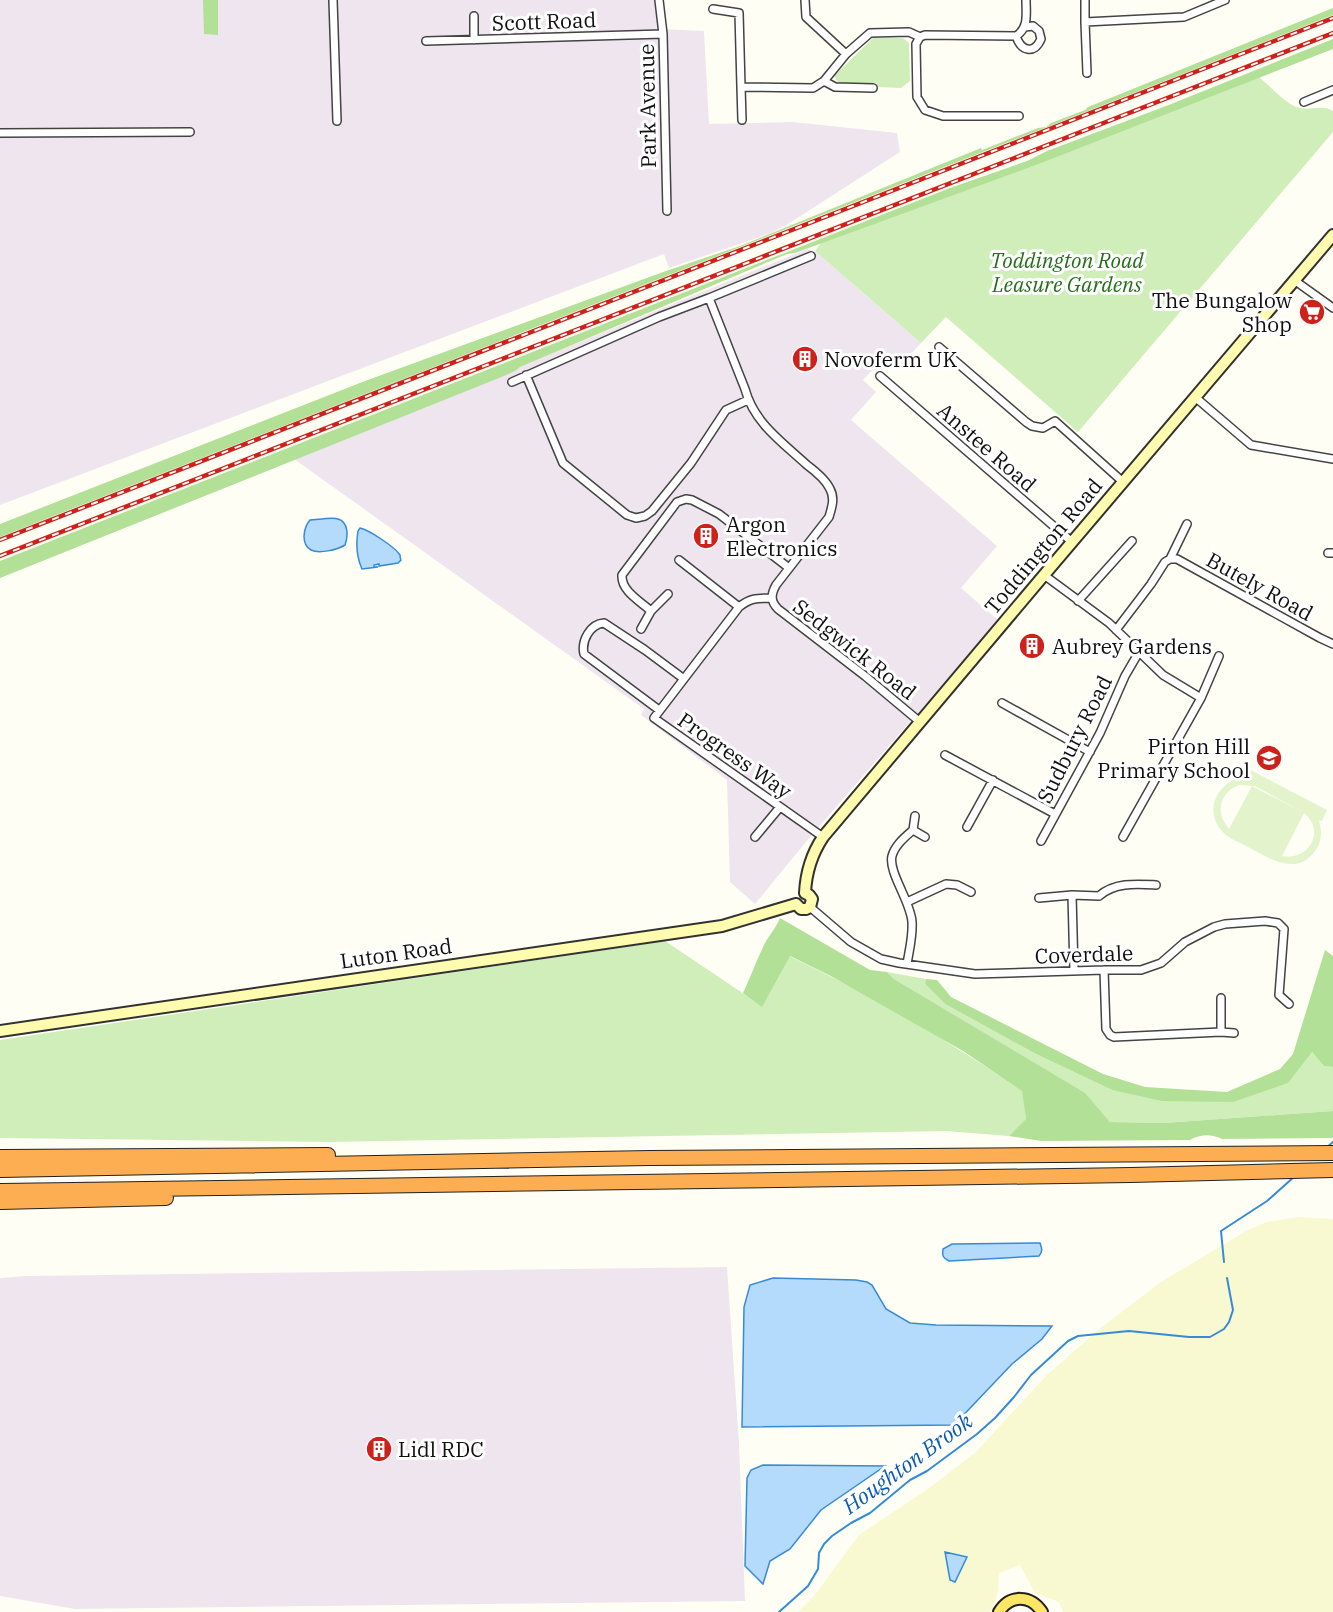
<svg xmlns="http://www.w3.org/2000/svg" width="1333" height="1612" font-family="'IBM Plex Serif',serif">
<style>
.industrial{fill:#efe5ef}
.farmland{fill:#f8f8d1}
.green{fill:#d0eeb9}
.forest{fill:#b2e097}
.pitch{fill:#e3f4cc;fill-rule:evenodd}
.water{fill:#b4dbfb;stroke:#358bd8;stroke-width:1.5}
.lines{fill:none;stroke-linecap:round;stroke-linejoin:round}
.stream{stroke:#358bd8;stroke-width:2}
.minor-casing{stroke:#434343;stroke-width:10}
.secondary-casing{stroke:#323232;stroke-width:14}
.primary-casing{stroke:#212121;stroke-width:14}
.motorway-casing{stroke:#212121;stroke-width:16}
.minor{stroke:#fff;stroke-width:7}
.secondary{stroke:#fffcaf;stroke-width:10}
.primary{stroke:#ffe564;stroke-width:10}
.motorway{stroke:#feae52;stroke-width:14}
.rail-casing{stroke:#cd211c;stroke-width:4.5}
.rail{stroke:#fff;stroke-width:2;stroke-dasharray:7;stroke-linecap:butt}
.labels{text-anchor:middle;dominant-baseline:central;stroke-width:6;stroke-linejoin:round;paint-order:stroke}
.street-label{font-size:21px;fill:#101010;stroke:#fff}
.park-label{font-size:21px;font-style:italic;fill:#256f1a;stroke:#fff}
.poi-label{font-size:21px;fill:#101010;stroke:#fff;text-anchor:start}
.water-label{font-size:22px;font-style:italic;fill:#0e5cae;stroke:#fff}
</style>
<rect width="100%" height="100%" fill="#fffef4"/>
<path class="industrial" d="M0 0H657L661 29 704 31 709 124 793 122 897 133 900 152 788 224 771 233 669 268 664 254 0 505Z
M807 249 815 251 921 343 899 367 885 356 863 380 876 392 851 420 997 546 961 588 998 620 805 843 755 904 730 882 727 780 641 715 644 709 294 459Z
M727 1267 739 1444 745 1601 75 1609 0 1596V1278L27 1276Z"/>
<path class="farmland" d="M1298 1217 1333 1219V1612H1063L1059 1602 1035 1593 1020 1565 999 1573 998 1591 993 1608 989 1612H798L814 1596 859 1535 928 1489 976 1452 1045 1377 1098 1330 1161 1282 1248 1230 1267 1222Z"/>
<path class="green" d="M873 38H903L909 43 910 81 901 88 878 87 877 83H838L834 76Z
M1259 77C1270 86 1286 104 1299 108 1310 111 1323 104 1333 111V132L1078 432 946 317 921 343 815 251 821 243Z
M665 941 762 1006 789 956C871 994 948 1041 1023 1091L1026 1120 1009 1136 946 1131 328 1142 0 1138V1040Z
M887 972 926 979 925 984 945 1004 1034 1053 1112 1090 1233 1102 1312 1052 1324 1066 1333 1067V1111L1164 1123 1110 1122 1084 1093 894 979Z"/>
<path class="forest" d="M203 0H218V35L204 34Z
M1333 8V15L0 537V524L365 381 666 271 740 246 981 148 982 150 1038 128 1046 127 1051 123 1085 110 1088 107Z
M1333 39V49L1041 163 795 253 787 254 520 367 515 371 499 378 0 578V561L950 188 1027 161 1047 151 1166 106Z
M780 918 870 970 887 972 894 979 1085 1093 1110 1122 1164 1123 1333 1111V1138L1222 1139C1211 1134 1201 1134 1190 1140L1041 1141 1009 1136 1026 1119 1022 1091 963 1051 829 975 790 956 762 1007 743 993C751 976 757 959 765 943 770 934 776 928 780 918Z
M1325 950 1333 956V1067L1324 1066 1312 1052 1288 1083 1233 1102 1162 1101 1112 1090 1034 1053 945 1004 925 984 926 979 937 980 951 997 1103 1074 1145 1087 1227 1092 1280 1069 1293 1054Z"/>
<path class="pitch" d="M1243 766 1327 810 1322 821 1319 820C1322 831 1322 842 1315 851 1297 877 1269 858 1248 847 1239 842 1227 838 1221 830 1205 811 1216 786 1238 778L1237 777ZM1239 785 1255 786 1304 813 1252 786 1229 829C1215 813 1219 793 1239 785ZM1304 813C1326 831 1309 861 1282 856Z"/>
<path class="water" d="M322 519C326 519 333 517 338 519 349 522 348 537 345 545 337 550 319 554 311 550 300 544 304 527 310 520Z
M360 528C369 530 395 547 400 555 400 556 400 558 401 560L398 563 379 566V564L374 565V567H378L362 569C357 558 356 543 358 531Z
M1034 1243H1040C1042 1249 1043 1251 1039 1256L949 1261C943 1258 942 1256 943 1249L952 1244Z
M773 1278 856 1280 867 1282 872 1285 886 1309 910 1323 936 1325 1052 1326 1042 1339 1012 1364 954 1425 742 1427 744 1307 750 1285Z
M763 1465 885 1466 821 1510 790 1549 770 1561 763 1584 745 1566 747 1478 751 1470Z
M945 1552 967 1557 955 1582 950 1580Z"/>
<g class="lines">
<path class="stream" d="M1326 1148 1333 1142
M1224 1262 1221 1231 1267 1201 1295 1176
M779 1612 808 1586 818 1569 819 1553 824 1544 832 1536 851 1523 870 1513 910 1480 927 1471 977 1434 995 1418 1014 1397 1031 1375 1068 1341 1078 1336 1129 1331 1189 1337H1210L1224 1329 1229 1322 1233 1310 1227 1278"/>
<g class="minor-casing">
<path id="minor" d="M333 0 337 121
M659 0 663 34 667 211
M805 0 806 17 846 54
M1085 0V22L1184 17 1225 0
M713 9 739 13 741 87 813 88 824 81 846 54 870 33 909 32 920 37
M474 16V40
M1085 22 1087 73
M1016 36C1021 51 1034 55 1041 39L1039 31 1033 26 1025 27
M426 41 663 34
M824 81 835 87 873 88
M741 87 742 120
M1304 102 1333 90
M1019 116H943L925 110 917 97 916 44 920 37 925 35 1016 36C1029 28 1026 14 1026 0
M0 133 190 132
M811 256 709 298 745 389C754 423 782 442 807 465 815 471 826 480 830 489 835 498 832 507 829 517L776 585C771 594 770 601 778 609L865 676 920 722
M1294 280 1333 308
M939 347 1026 422 1032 426 1043 428 1055 421 1123 482
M526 375 563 463 627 515 636 518 645 516 652 511 691 463 724 413 726 410 748 400
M880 376 1072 542
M512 382 659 317 709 298
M1195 397 1251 445 1333 459
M1328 553H1333
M1170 559H1177L1320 638 1333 644
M679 560 739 607
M1044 575 1109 623 1163 675 1201 698 1219 656
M668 594 651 611C640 601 621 591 622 575L677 502 686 499 692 500 719 514 789 568
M772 598C757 598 750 598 739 607L654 718 823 837
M1078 601 1132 541
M641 629 651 611
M1116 630 1151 584 1165 562 1170 559 1187 524
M1002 703 1090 752
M659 710 584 654C581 641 590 624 604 623L645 650 684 679
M945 755 1055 814
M967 827 993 780
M913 830 915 816
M755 837 780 807
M1123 837 1201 698
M1041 841 1100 733 1125 676 1139 652
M1072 895 1074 971
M1039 898 1072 895 1099 896C1115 882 1137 884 1156 885
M907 902 946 884 957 885 971 892
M810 907 851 942 881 959 899 963 975 974 1104 970H1141L1161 963 1185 942 1214 927 1225 924 1265 921 1278 923 1284 929 1279 995 1289 1004
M907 964C909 951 913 936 912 922 911 902 888 872 892 856 895 845 905 837 913 830L925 837
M1104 970 1106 1029 1110 1035 1114 1037 1221 1032V998
M1221 1032 1234 1033"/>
</g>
<g class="secondary-casing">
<path id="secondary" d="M805 893C806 872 811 855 823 837L1044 575 1333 235
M796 904 801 909H806L810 907 812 899 809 895 805 893
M0 1031 722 926 796 904"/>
</g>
<g class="primary-casing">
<path id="primary" d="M999 1612C1010 1594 1031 1595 1042 1612"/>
</g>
<g class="motorway-casing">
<path id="motorway" d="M0 1157 328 1155
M0 1170 650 1158 1333 1153
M0 1191 1131 1175 1333 1170
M0 1202 166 1198"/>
</g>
<use href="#minor" class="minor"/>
<use href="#secondary" class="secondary"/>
<use href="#primary" class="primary"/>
<use href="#motorway" class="motorway"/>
<g class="rail-casing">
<path id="rail" d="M0 540 1333 18
M0 556 1333 33"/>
</g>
<use href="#rail" class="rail"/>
</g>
<defs>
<g id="supermarket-disc" transform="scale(1.35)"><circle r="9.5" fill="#cd211c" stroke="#fff"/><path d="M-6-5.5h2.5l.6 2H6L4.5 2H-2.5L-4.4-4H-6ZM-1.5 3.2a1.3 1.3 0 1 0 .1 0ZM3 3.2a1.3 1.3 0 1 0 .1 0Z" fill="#fff"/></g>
<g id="building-disc" transform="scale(1.35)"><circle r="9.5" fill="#cd211c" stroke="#fff"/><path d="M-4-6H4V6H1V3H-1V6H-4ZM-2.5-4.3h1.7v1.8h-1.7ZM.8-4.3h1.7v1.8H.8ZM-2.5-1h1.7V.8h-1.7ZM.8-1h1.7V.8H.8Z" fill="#fff"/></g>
<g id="school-disc" transform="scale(1.35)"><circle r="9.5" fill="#cd211c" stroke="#fff"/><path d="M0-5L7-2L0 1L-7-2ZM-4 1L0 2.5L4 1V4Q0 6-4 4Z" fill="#fff"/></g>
</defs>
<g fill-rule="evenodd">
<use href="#supermarket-disc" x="1312" y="312"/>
<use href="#building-disc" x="805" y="359"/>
<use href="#building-disc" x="706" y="536"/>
<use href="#building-disc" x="1032" y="646"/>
<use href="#school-disc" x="1269" y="758"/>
<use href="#building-disc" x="379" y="1449"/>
</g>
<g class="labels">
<g class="street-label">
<text transform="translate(544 21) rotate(-2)">Scott Road</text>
<text transform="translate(647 106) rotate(-91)">Park Avenue</text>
<text transform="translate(987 447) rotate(41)">Anstee Road</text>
<text transform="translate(1043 546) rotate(-50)">Toddington Road</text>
<text transform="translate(1260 586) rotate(29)">Butely Road</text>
<text transform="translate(855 649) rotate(38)">Sedgwick Road</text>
<text transform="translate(1074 739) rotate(-63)">Sudbury Road</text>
<text transform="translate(735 755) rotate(35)">Progress Way</text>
<text transform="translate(396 953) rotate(-8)">Luton Road</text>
<text transform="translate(1084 954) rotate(-2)">Coverdale</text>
</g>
<g class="park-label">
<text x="1067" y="260">Toddington Road<tspan x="1067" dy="24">Leasure Gardens</tspan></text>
</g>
<g class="poi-label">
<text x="1292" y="300" text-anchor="end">The Bungalow<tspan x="1292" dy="24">Shop</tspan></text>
<text x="824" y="359">Novoferm UK</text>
<text x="726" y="524">Argon<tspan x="726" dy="24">Electronics</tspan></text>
<text x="1052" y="646">Aubrey Gardens</text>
<text x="1250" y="746" text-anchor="end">Pirton Hill<tspan x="1250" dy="24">Primary School</tspan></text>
<text x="398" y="1449">Lidl RDC</text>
</g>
<g class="water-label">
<text transform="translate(907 1463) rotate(-36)">Houghton Brook</text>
</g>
</g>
</svg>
